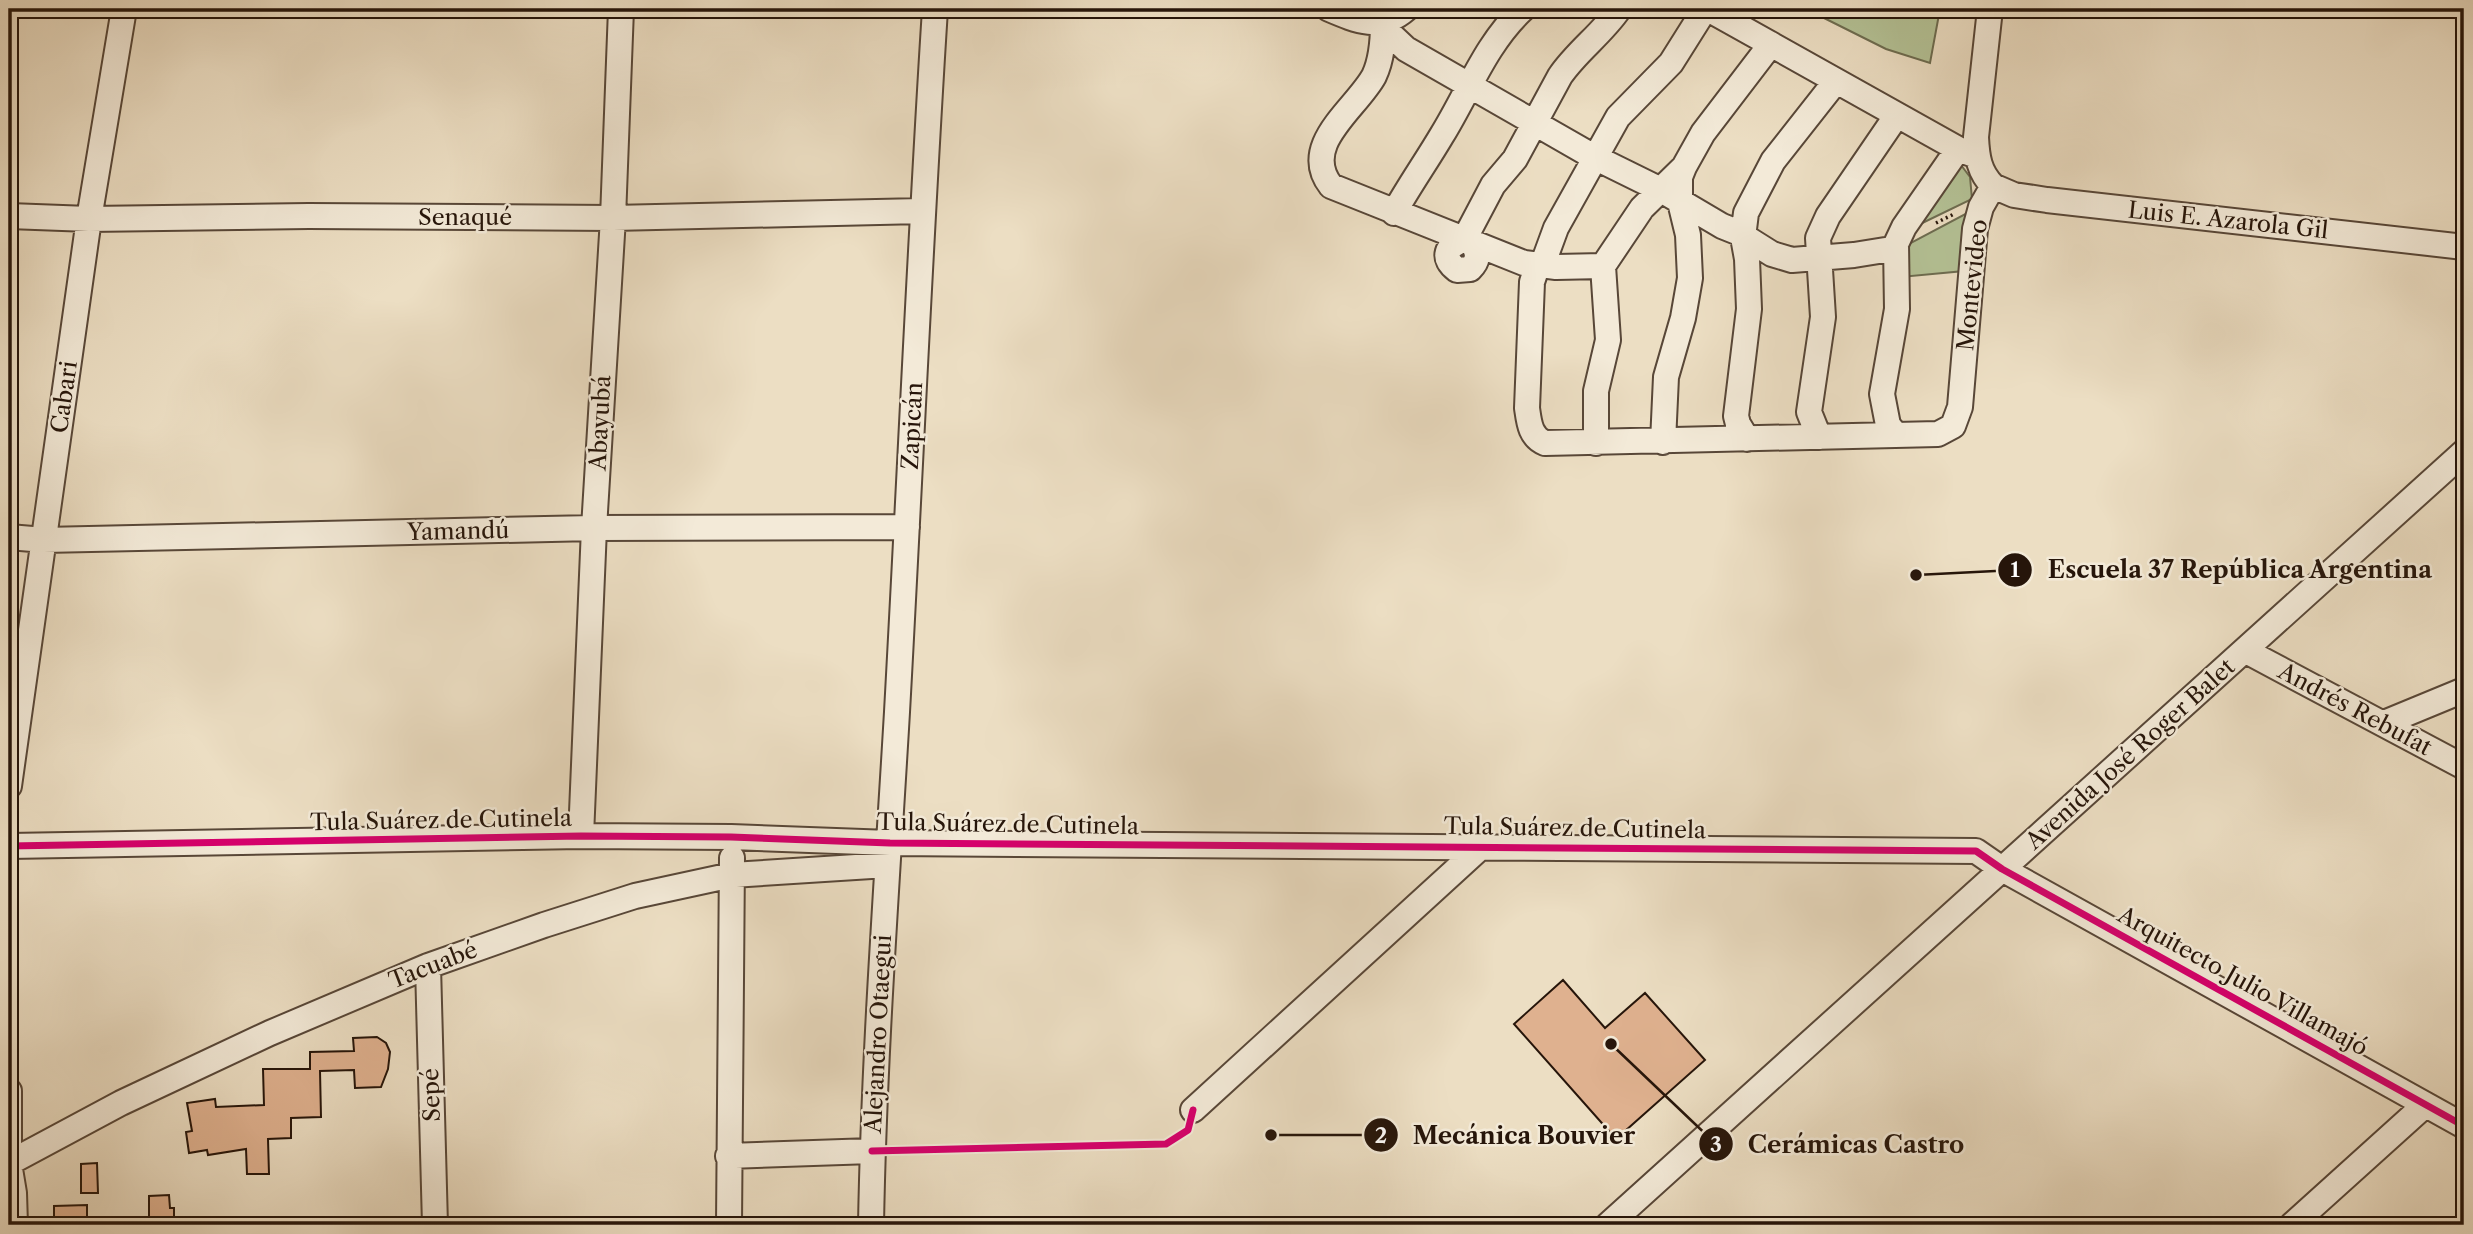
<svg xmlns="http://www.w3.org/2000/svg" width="2473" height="1234" font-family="'Libre Caslon Text',serif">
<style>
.green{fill:#b4c296;stroke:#6d6c50;stroke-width:2}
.building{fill:#dfb18f;stroke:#26150a;stroke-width:2}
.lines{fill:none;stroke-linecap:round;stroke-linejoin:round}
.minor-casing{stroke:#584738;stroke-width:28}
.path{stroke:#26150a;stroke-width:3.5;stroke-dasharray:2 3.5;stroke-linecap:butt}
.minor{stroke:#f3ead8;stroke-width:24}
.cycleway-casing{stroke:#f3ead8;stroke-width:11}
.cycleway{stroke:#d6006c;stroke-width:7}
.labels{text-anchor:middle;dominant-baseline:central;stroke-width:5;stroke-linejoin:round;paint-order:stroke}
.street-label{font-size:23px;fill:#26150a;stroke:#f3ead8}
.leader{fill:none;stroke:#26150a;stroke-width:2.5}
.callout-dot{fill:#26150a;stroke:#f3ead8;stroke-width:2.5}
.mark-label{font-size:21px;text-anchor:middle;font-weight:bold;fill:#fff}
.callout-label{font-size:24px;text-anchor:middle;font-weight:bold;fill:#26150a;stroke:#f3ead8;stroke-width:5;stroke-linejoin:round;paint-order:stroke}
</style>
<rect width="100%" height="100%" fill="#ecdec3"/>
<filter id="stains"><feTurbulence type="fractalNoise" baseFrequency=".00286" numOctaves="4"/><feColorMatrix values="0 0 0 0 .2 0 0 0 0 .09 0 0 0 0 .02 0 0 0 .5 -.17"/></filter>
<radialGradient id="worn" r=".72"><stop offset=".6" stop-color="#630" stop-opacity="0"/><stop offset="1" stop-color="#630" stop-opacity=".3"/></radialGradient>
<path class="green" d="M1806 9H1940L1930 63 1886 49Z
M1961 165 1970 177 1972 199 1912 228Z
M1971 211 1964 271 1901 277 1903 247Z"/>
<path class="building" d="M1563 980 1605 1028 1645 993 1705 1060 1616 1139 1514 1024Z
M377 1037 386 1043 390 1052 388 1069 381 1087 355 1088 354 1070 320 1071 321 1117 291 1118V1138L268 1139 269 1174H247L246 1149 208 1155 207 1150 189 1153 186 1132 192 1131 187 1103 215 1099 216 1107 264 1105 263 1069H310V1052L354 1051 353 1038Z
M97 1163 98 1193H81V1164Z
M169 1195 170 1208H174V1225H149V1196Z
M87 1205V1225H54V1206Z"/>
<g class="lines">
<g class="minor-casing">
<path id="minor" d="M1329 9C1357 21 1381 31 1406 9
M1705 9 1671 63 1618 117 1556 228 1545 258 1535 273 1532 282 1527 408C1529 422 1530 437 1545 443L1938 434 1953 426 1960 407 1975 229 1981 207 1993 186C1979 172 1977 157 1976 137L1990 9
M1708 9 1958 149 1974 155
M1383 23C1383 41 1382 59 1374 76 1356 109 1299 145 1331 186L1524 263 1556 267 1603 266 1642 208 1684 167
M1383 23 1389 33 1406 49 1594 157 1661 190 1722 226 1737 232 1772 254 1792 260 1854 255 1885 250
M1993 186 2014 195 2047 200 2464 247
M1394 213C1409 186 1426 162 1442 135 1468 93 1486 43 1523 9
M9 216 89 219 309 216 613 218 922 211
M1473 244C1479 255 1478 261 1470 269L1457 270C1441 258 1446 245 1464 240L1493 185 1515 159 1560 76C1577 51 1602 34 1619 9
M1896 435 1888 425 1882 394 1897 309 1896 244 1904 227 1958 149
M1819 437 1809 412 1823 317 1818 238 1828 216 1897 115
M1747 439 1738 424 1736 416 1749 309 1747 259 1743 237 1746 213 1773 161 1836 81
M1663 442 1666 377 1683 318 1690 278 1688 235 1680 202V177L1684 167 1703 133 1771 44
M1596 443V391L1608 340 1603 266
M9 537 44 540 594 528 907 527
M2246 651 2464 767
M2384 723 2464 690
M9 786 89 219 124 9
M581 836 594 528 613 218 621 9
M9 846 581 836 731 837 890 843 1976 851 2002 869 2464 1126
M428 966 435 1225
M9 1091V1163L14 1193 15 1225
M1193 1110 1481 847
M728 1156 872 1151
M9 1163 121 1103 270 1033 428 966 544 925 635 896 732 875 887 865
M729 1225 732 858
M871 1225C874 1054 887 883 897 712 910 477 920 243 935 9
M1608 1225 2464 452
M2292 1225 2425 1105"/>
</g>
<path class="path" d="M1936 223 1954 214
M895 1150 1166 1144 1185 1132"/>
<use href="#minor" class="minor"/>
<g class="cycleway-casing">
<path id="cycleway" d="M9 846 581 836 731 837 890 843 1976 851 2002 869 2464 1126
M872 1151 1166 1144 1188 1130 1193 1110"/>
</g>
<use href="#cycleway" class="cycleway"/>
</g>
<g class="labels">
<g class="street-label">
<text x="465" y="217">Senaqué</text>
<text transform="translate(2228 220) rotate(6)">Luis E. Azarola Gil</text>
<text transform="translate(1972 285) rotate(-84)">Montevideo</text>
<text transform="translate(64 397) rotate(-82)">Cabari</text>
<text transform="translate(600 423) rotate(-87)">Abayubá</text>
<text transform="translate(912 426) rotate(-87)">Zapicán</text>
<text transform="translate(458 531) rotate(-1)">Yamandú</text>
<text transform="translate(2355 709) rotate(28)">Andrés Rebufat</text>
<text transform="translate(2130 754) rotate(-42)">Avenida José Roger Balet</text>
<text transform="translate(441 820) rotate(-1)">Tula Suárez de Cutinela</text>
<text transform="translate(1008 824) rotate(1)">Tula Suárez de Cutinela</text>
<text transform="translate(1575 828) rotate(1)">Tula Suárez de Cutinela</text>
<text transform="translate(433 965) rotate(-21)">Tacuabé</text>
<text transform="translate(2243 981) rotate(29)">Arquitecto Julio Villamajó</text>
<text transform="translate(878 1034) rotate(-87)">Alejandro Otaegui</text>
<text transform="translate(431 1095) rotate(-92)">Sepé</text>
</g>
</g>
<path class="leader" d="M1916 575L2015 570M1271 1135L1381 1135M1611 1044L1716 1144"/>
<g class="callout-dot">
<circle cx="1916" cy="575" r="7"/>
<circle cx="1271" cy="1135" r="7"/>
<circle cx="1611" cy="1044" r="7"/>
<circle cx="2015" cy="570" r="18"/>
<circle cx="1381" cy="1135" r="18"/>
<circle cx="1716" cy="1144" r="18"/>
</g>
<g class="mark-label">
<text x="2015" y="577">1</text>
<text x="1381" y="1143">2</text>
<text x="1716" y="1152">3</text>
</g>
<g class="callout-label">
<text x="2240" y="578">Escuela 37 República Argentina</text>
<text x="1524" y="1144">Mecánica Bouvier</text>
<text x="1856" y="1153">Cerámicas Castro</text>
</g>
<rect width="2473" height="1234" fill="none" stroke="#ecdec3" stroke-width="35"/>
<rect x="10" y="10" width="2452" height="1213" fill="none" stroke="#26150a" stroke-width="3.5"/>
<rect x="18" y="18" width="2438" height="1199" fill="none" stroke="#26150a" stroke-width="2"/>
<rect width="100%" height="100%" filter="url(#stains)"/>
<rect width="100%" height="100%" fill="url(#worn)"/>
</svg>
